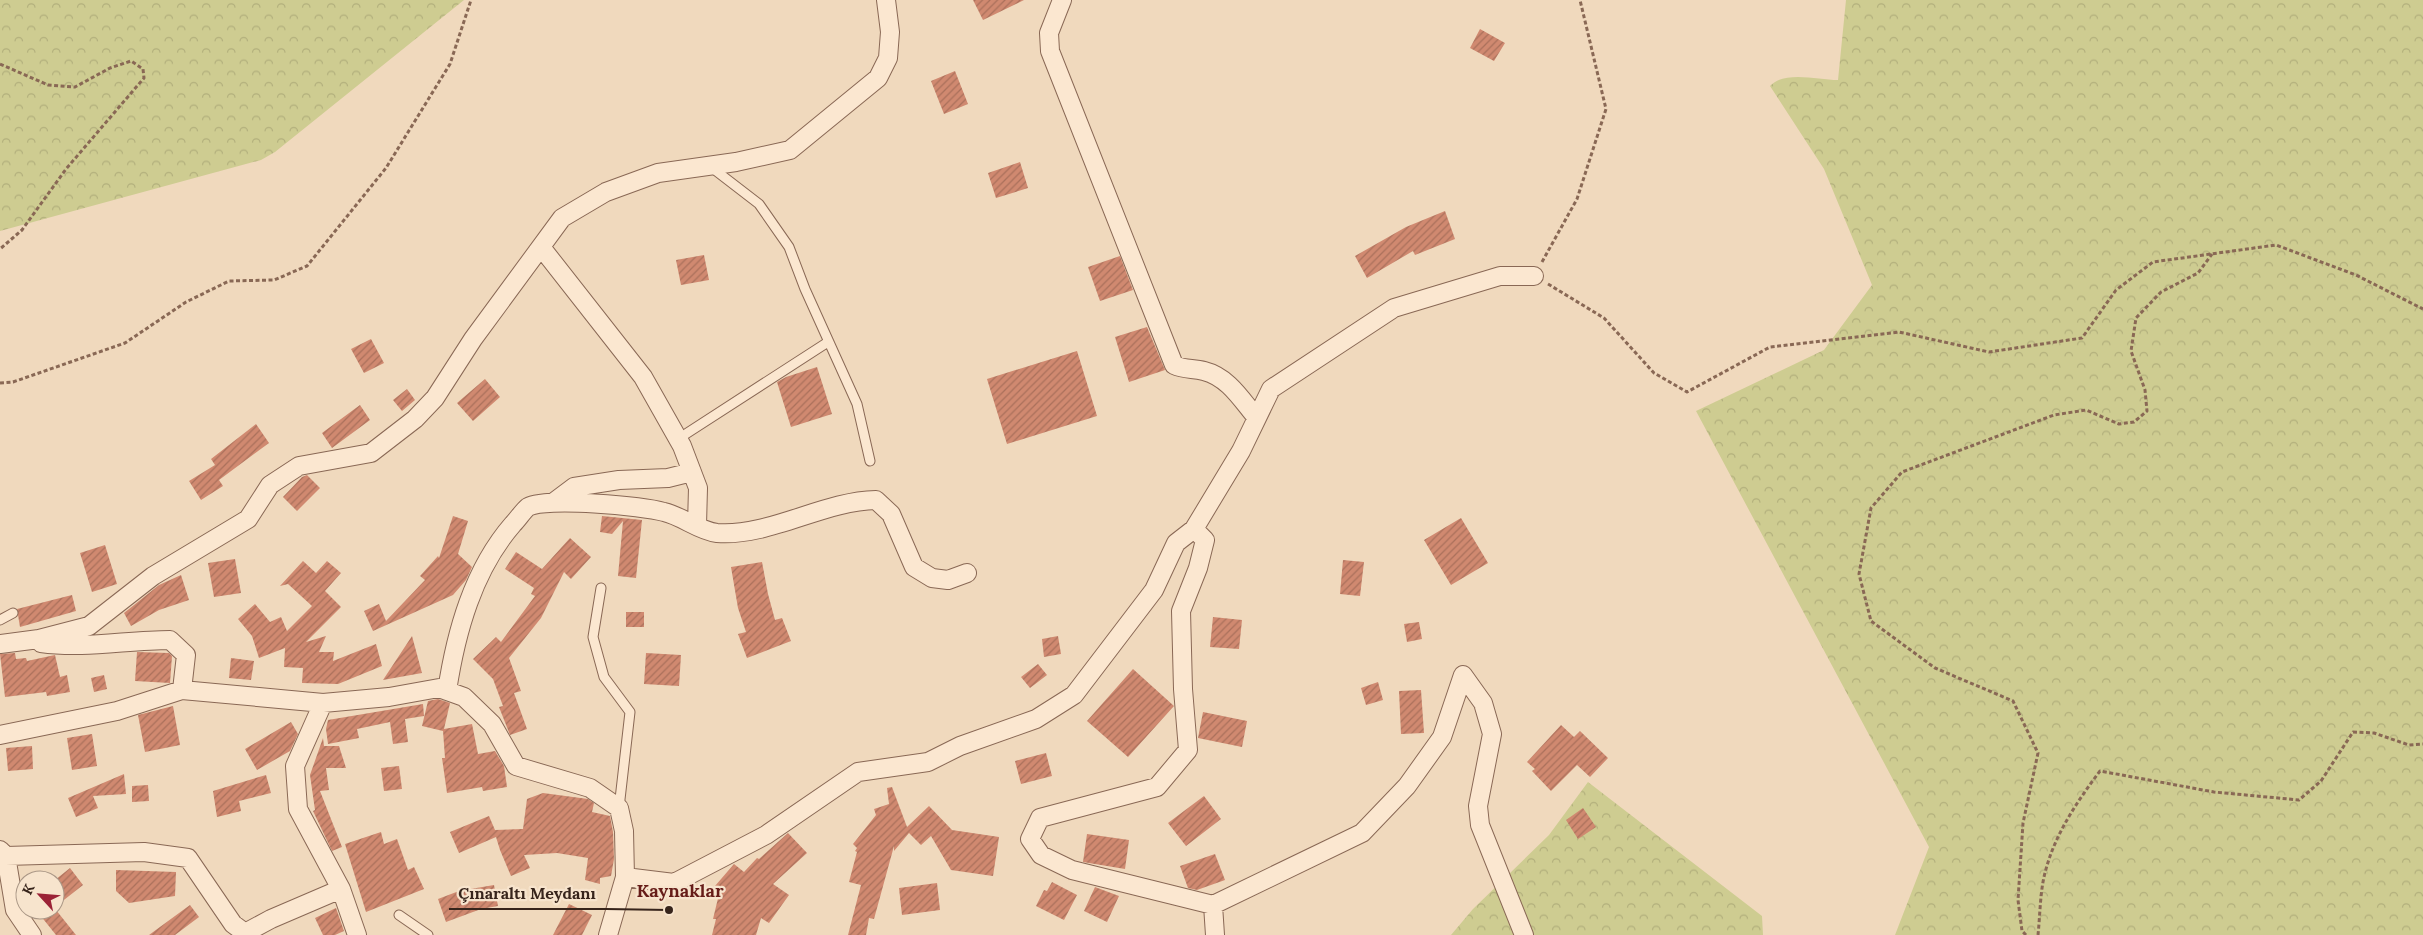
<svg xmlns="http://www.w3.org/2000/svg" width="2423" height="935" font-family="Lora,serif">
<style>
.forest{fill:url(#forest-crowns)}
.building{fill:url(#building-hatch)}
.lines{fill:none;stroke-linecap:round;stroke-linejoin:round}
.lane-casing{stroke:#896855;stroke-width:11}
.street-casing{stroke:#896855;stroke-width:20}
.path{stroke:#896855;stroke-width:3;stroke-dasharray:4 2.5;stroke-linecap:butt}
.lane{stroke:#fbe7d0;stroke-width:9}
.street{stroke:#fbe7d0;stroke-width:18}
.labels{text-anchor:middle;dominant-baseline:central;stroke-width:4.5;stroke-linejoin:round;paint-order:stroke}
.quarter-label{font-size:18px;font-weight:bold;fill:#661c18;stroke:#f7e4cd}
.leader{fill:none;stroke:#37241b;stroke-width:2}
.callout-dot{fill:#37241b;stroke:#f7e4cd;stroke-width:2}
.callout-label{font-size:16px;text-anchor:middle;font-weight:bold;fill:#37241b;stroke:#f7e4cd;stroke-width:4.5;stroke-linejoin:round;paint-order:stroke}
</style>
<defs>
<pattern id="forest-crowns" width="20" height="18" patternUnits="userSpaceOnUse" patternTransform="scale(1.25)"><rect width="20" height="18" fill="#cecc91"/><path d="M2 6a3 3 0 1 1 6 0M12 15a3 3 0 1 1 6 0" fill="none" stroke="#b2af7c"/></pattern>
<pattern id="building-hatch" width="6" height="6" patternUnits="userSpaceOnUse" patternTransform="scale(1.25)"><rect width="6" height="6" fill="#d08970"/><path d="M-1 1l2-2M0 6l6-6M5 7l2-2" fill="none" stroke="#aa705b"/></pattern>
</defs>
<rect width="100%" height="100%" fill="#f0d9bd"/>
<path class="forest" d="M0 0H464L275 152 261 160 0 231Z
M1846 0H2423V935H1895L1929 847 1696 411 1824 350 1872 285 1824 169 1770 86C1785 70 1818 80 1838 80Z
M1588 782 1762 916 1763 935H1451L1473 909 1549 835Z"/>
<path class="building" d="M973 0H1024L983 20Z
M1480 29 1505 43 1494 61 1470 48Z
M955 71 968 104 944 114 931 81Z
M1020 162 1028 188 996 198 988 173Z
M1445 211 1455 239 1415 255 1413 251 1367 278 1355 256 1406 227Z
M704 255 709 280 681 285 676 260Z
M1120 256 1133 290 1100 301 1088 267Z
M1147 327 1165 370 1129 382 1115 337Z
M371 339 384 363 364 373 351 349Z
M1077 351 1097 416 1007 444 987 379Z
M817 367 832 414 791 427 777 382 786 377Z
M485 379 500 397 473 421 457 403Z
M407 389 415 400 402 411 393 400Z
M360 405 370 420 332 448 322 433Z
M256 424 269 443 219 480 223 486 201 500 189 481 215 465 211 459Z
M307 475 320 488 297 511 283 497 302 477Z
M453 516 468 521 458 554 472 567 466 580 453 595 373 631 364 611 379 604 386 621 425 580 420 576 438 556 439 558Z
M602 516 642 520 636 578 618 576 623 521 612 534 600 532Z
M1461 518 1488 563 1451 585 1424 540Z
M570 538 591 557 571 579 564 572 541 618 509 658 521 691 514 693 527 729 510 735 499 707 503 706 493 679 473 659 496 637 501 642 535 596 531 594 534 588 505 569 516 552 542 569Z
M105 545 117 584 92 592 80 553Z
M235 559 241 593 214 597 208 563Z
M1343 560 1364 562 1360 596 1340 594Z
M303 561 316 573 327 561 341 573 325 591 341 607 306 642 326 636 319 652H334L333 661 376 644 382 666 338 684 302 683 303 668 284 667 285 648 259 658 252 636 238 619 255 604 270 622 281 617 287 631 312 606 288 584 280 586Z
M762 562 768 594 775 620 782 618 791 641 747 658 738 634 746 632 738 608 731 567Z
M181 575 189 600 159 610 131 626 124 613 159 585Z
M72 595 76 611 20 627 17 609Z
M626 612H644V627H626Z
M1213 617 1242 620 1239 649 1210 647Z
M1419 622 1422 639 1407 642 1404 624Z
M412 636 422 673 383 680Z
M1058 636 1061 654 1044 657 1042 639Z
M137 652 169 653 172 656 170 683 135 681Z
M15 653 16 659 26 658 27 661 55 655 60 677 67 675 70 692 47 696 46 692 5 697 0 654Z
M646 653 681 655 679 686 644 684Z
M231 658 254 661 251 680 229 678Z
M1038 664 1047 675 1030 688 1021 677Z
M1133 669 1174 706 1128 757 1087 721Z
M104 675 107 689 94 692 91 678Z
M1378 682 1383 700 1366 705 1361 688Z
M1421 690 1424 733 1401 734 1399 691Z
M438 699 450 703 444 729 472 724 478 754 495 751 504 766 507 787 483 791 482 787 447 793 442 758H445L443 731 422 726 428 701Z
M423 704 424 716 405 719 408 742 393 744 390 722 357 729 359 738 328 744 326 729 328 720Z
M173 706 180 745 145 752 138 715Z
M1203 712 1247 721 1242 747 1198 738Z
M291 722 298 734 290 751 257 770 245 749Z
M1561 725 1574 737 1580 731 1608 758 1590 777 1577 765 1551 791 1532 771 1535 769 1527 762Z
M92 734 97 766 72 770 67 738Z
M323 738 324 746H339L346 768H326L329 790 320 791 342 847 332 851 313 811 315 810 310 775Z
M32 746 33 769 8 771 6 748Z
M1046 753 1052 776 1021 784 1015 761Z
M399 766 402 789 384 791 381 768Z
M124 774 126 794 93 796 98 808 76 817 68 798Z
M266 775 271 793 239 801 241 811 217 817 213 791Z
M148 785 149 801 132 802V786Z
M892 787 907 827 929 806 952 830 999 837 993 876 951 870 931 836 921 845 909 833 894 851V846L874 919 869 918 866 935H848L861 885 849 882 857 852 855 851 857 848 853 844 876 815 874 809 889 804 887 788Z
M543 793 588 799 594 803 592 812 610 816 613 832 614 859 611 876 600 878V884L585 880 588 858 557 853 524 855 530 868 511 876 500 850 496 837 459 853 450 832 489 816 495 830 523 829 527 799Z
M1204 796 1221 819 1186 846 1168 823Z
M1583 808 1596 827 1578 839 1566 820Z
M381 832 384 844 397 839 408 870 414 867 424 889 366 912 345 844Z
M788 833 807 853 773 884 789 895 769 923 761 918 756 935H712L716 919H713L720 890 715 886 734 864 744 872 757 858 759 859Z
M1087 834 1129 840 1125 869 1083 862Z
M1215 854 1225 880 1197 890 1188 888 1180 866Z
M70 868 83 885 55 907V880Z
M116 870 176 872 175 896 129 903 116 891Z
M1052 882 1077 895 1064 920 1036 906 1044 890 1047 891Z
M937 883 940 910 902 915 899 888Z
M494 885 498 906 481 909 446 922 438 899 459 891Z
M1095 887 1119 896 1107 922 1084 911Z
M569 904 592 915 582 935H553Z
M190 905 199 917 175 935H149Z
M336 908 344 931 335 935H323L315 918Z
M36 910H56L76 935H56Z"/>
<g class="lines">
<g class="lane-casing">
<path id="lane" d="M711 167 759 204 789 247 805 289 857 404 870 461
M678 439 828 342
M601 588 593 637 604 677 630 712 619 808
M0 620 13 613
M399 915 428 935"/>
</g>
<g class="street-casing">
<path id="street" d="M1062 0 1049 33 1050 51 1174 365C1185 370 1193 368 1204 371 1228 377 1241 399 1256 417
M541 247 643 377 682 446 698 488 697 525
M554 502 574 487 619 480 668 478 692 472
M1194 529 1205 540 1198 568 1181 611 1183 689 1188 750 1157 787 1040 818 1030 839 1041 855 1072 870 1213 905 1362 833 1407 786 1442 737 1463 675 1483 703 1492 734 1478 806 1480 825 1524 935
M41 643C84 649 127 640 170 640L186 655 182 690
M0 644 39 639 89 626 153 576 248 519 270 485 299 466 371 453 415 419 435 398 473 339 562 218 606 192 658 173 736 162 790 150 878 78 888 58 890 32 886 0
M447 691C456 632 473 570 513 524 518 519 523 511 528 507 545 497 643 506 664 512 682 516 699 531 717 533 769 537 823 501 876 500L891 514 914 567 932 578 948 580 967 573
M323 703 295 766 298 809 341 889 357 935
M0 735 117 711 182 690 323 703 389 697 439 688 464 697 492 724 516 766 590 788 619 808 624 831 625 877
M0 850 6 856 15 910 32 935
M6 856 144 852 188 858 233 924 245 933 271 919 341 889
M1213 905 1215 935
M608 935 625 877 674 883 766 835 858 772 928 762 960 746 1036 719 1074 695 1154 590 1176 543 1194 529 1241 451 1271 389 1394 308 1500 276H1534"/>
</g>
<path class="path" d="M0 64 48 85 75 87 110 68 131 61 143 69 144 78 66 169 22 230 0 249
M1542 262 1577 199 1606 109 1580 0
M1548 284 1604 318 1654 373 1687 392 1770 347 1899 332 1989 352 2082 338 2116 290 2153 262 2276 245 2356 275 2423 309
M0 383 13 382 125 343 186 302 229 281 274 280 307 266 386 168 450 64 471 0
M2026 935 2022 931 2018 900 2023 823 2038 753 2013 701 1935 668 1871 621 1859 574 1871 508 1902 472 2054 415 2086 410 2119 424 2134 422 2147 411 2145 390 2131 351 2136 318 2161 292 2198 273 2212 254
M2038 935C2040 916 2040 895 2044 877 2053 837 2076 803 2100 771L2214 792 2299 800 2321 781 2353 732 2374 733 2409 745 2423 744"/>
<use href="#lane" class="lane"/>
<use href="#street" class="street"/>
</g>
<g class="labels">
<g class="quarter-label">
<text x="680" y="890">Kaynaklar</text>
</g>
</g>
<path class="leader" d="M669 910L606 909H449"/>
<circle class="callout-dot" cx="669" cy="910" r="5"/>
<g class="callout-label">
<text x="527" y="899">Çınaraltı Meydanı</text>
</g>
<g transform="translate(40 895) rotate(296)"><circle r="24" fill="#f7e4cd" stroke="#aa9786"/>
<path d="M0-4L9 19L0 12L-9 19Z" fill="#9b2236"/>
<text y="-8" font-size="14" font-weight="bold" text-anchor="middle" fill="#37241b">K</text>
</g>
</svg>
